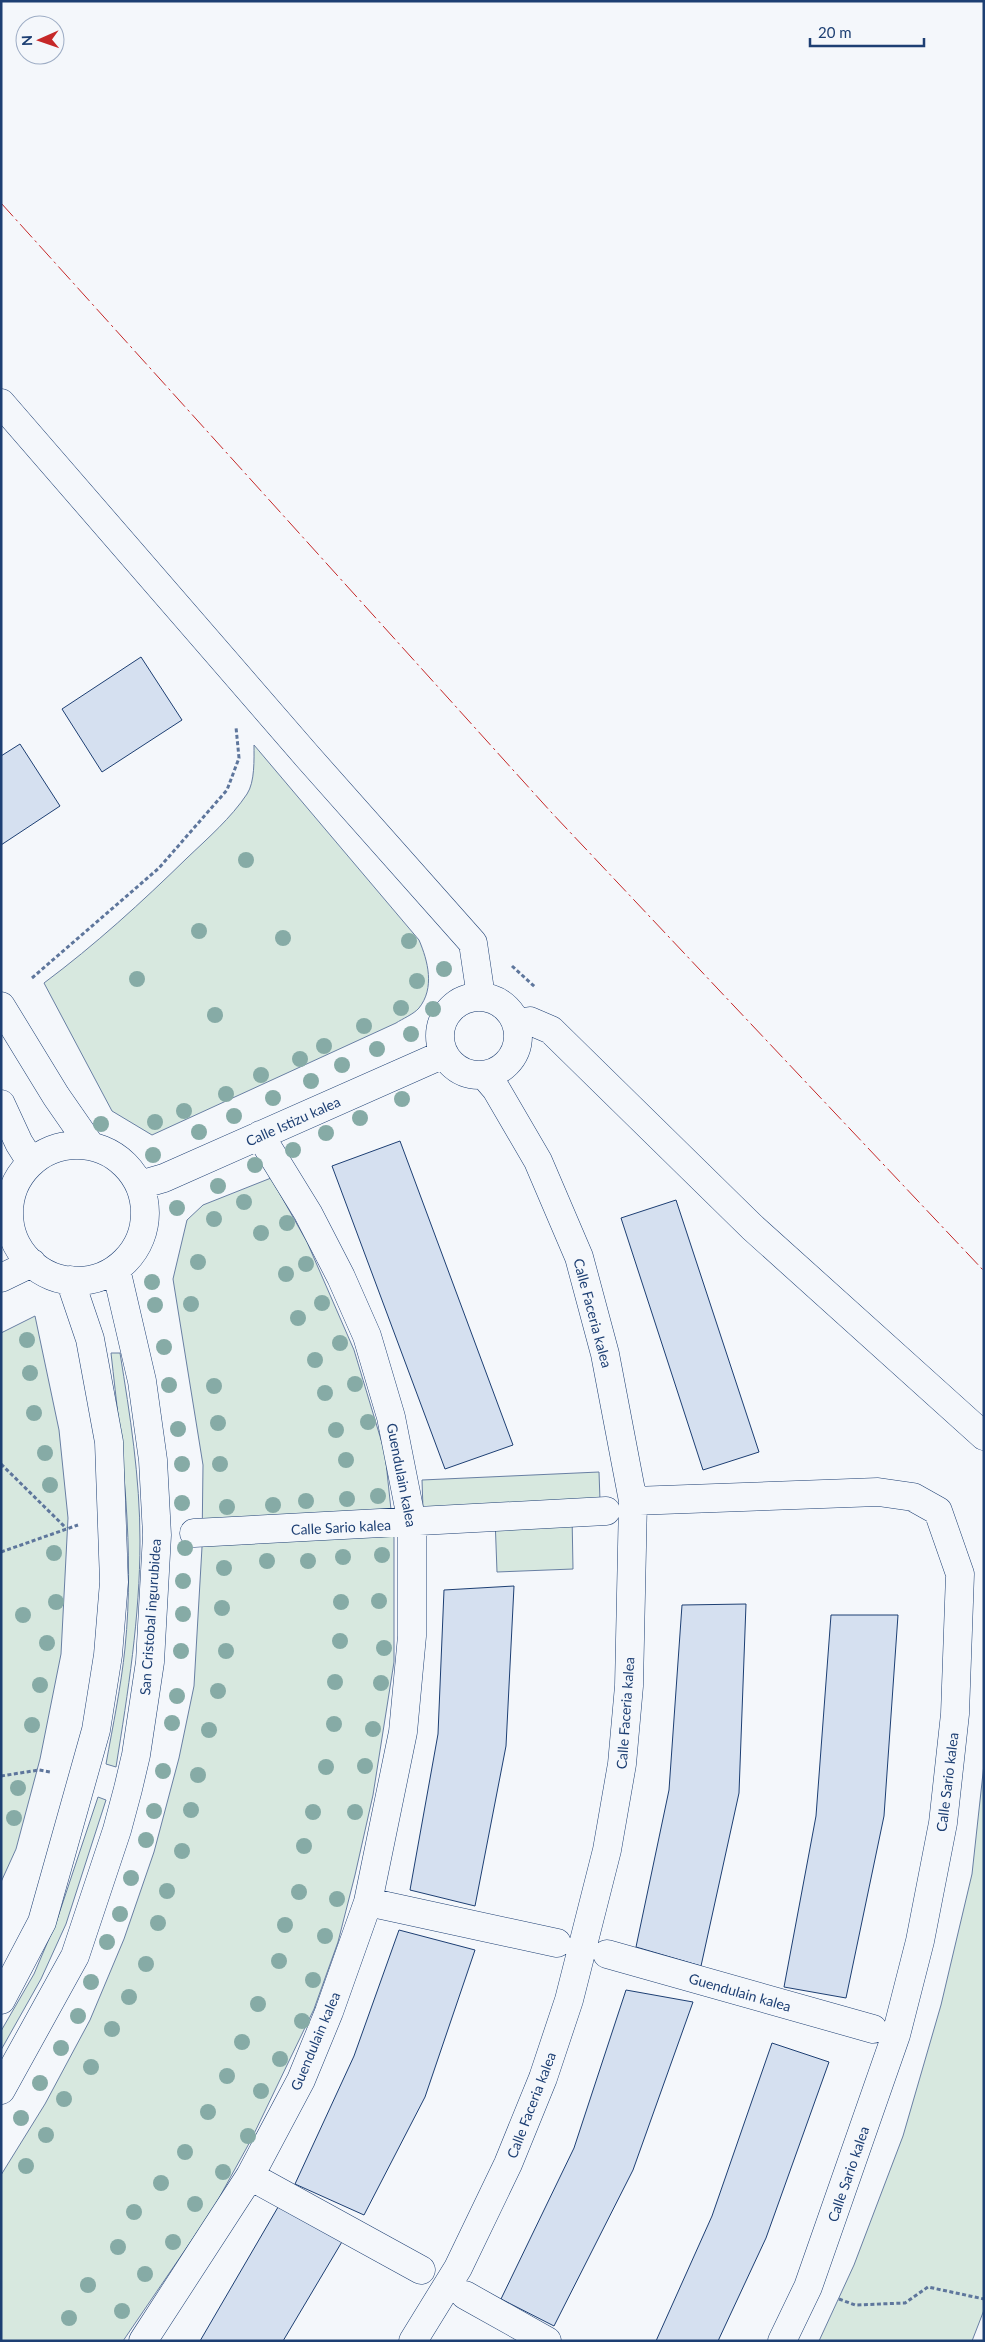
<svg xmlns="http://www.w3.org/2000/svg" width="985" height="2342" font-family="Lato,sans-serif">
<style>
.green{fill:#d7e8df;stroke:#687fa3}
.building{fill:#d5e0f0;stroke:#1d3f73}
.lines{fill:none;stroke-linecap:round;stroke-linejoin:round}
.minor-casing{stroke:#1d3f73;stroke-width:29}
.path{stroke:#5e769c;stroke-width:3;stroke-dasharray:4 2.5;stroke-linecap:butt}
.minor{stroke:#f4f7fb;stroke-width:28}
.power{stroke:#c62828;stroke-width:1;stroke-dasharray:18 4 2.5 4;stroke-linecap:butt}
.tree{fill:#86aba6}
.labels{text-anchor:middle;dominant-baseline:central;stroke-width:4;stroke-linejoin:round;paint-order:stroke}
.street-label{font-size:14px;fill:#1d3f73;stroke:#f4f7fb}
</style>
<rect width="100%" height="100%" fill="#f4f7fb"/>
<path class="green" d="M254 745 419 940C428 961 435 988 419 1008 414 1014 402 1019 396 1023L152 1135 112 1111 44 983C95 945 142 902 187 858 208 838 231 818 247 794 255 782 254 759 254 745Z
M271 1178 307 1242 354 1350 385 1453 394 1538V1662L373 1795 355 1875 338 1942 314 2009 252 2138 213 2209 123 2341H1V2175L45 2104 90 2020 124 1939 154 1852 179 1758 194 1686 202 1547 203 1465 173 1279 187 1220 203 1205Z
M35 1316 59 1430 68 1518 61 1654 40 1759 16 1849 1 1882V1333Z
M111 1353H120C130 1415 140 1477 140 1541 140 1617 128 1692 116 1767L106 1764C113 1725 121 1687 125 1648 135 1550 122 1451 111 1353Z
M599 1472 600 1500 423 1509 422 1480Z
M572 1514 573 1569 497 1572 495 1517Z
M984 1764V2310L972 2341H819L854 2265 903 2136 941 2005 972 1874Z
M98 1797 106 1800 66 1924 41 1979 1 2050V2031L34 1974 57 1920Z"/>
<path class="building" d="M141 657 182 720 102 772 62 709Z
M20 744 60 806 1 845V756Z
M400 1141 513 1445 445 1469 332 1166Z
M676 1200 759 1452 703 1470 621 1218Z
M514 1586 506 1746 475 1906 410 1890 438 1734 444 1590Z
M746 1604 739 1793 701 1966 636 1947 669 1790 682 1605Z
M831 1615H898L884 1816 846 1998 784 1987 816 1816Z
M399 1930 475 1950 425 2097 364 2215 295 2184 354 2056Z
M626 1990 693 2002 633 2170 554 2326 501 2299 574 2148Z
M772 2043 829 2062 766 2238 718 2341H656L712 2216Z
M281 2202 346 2235 283 2341H200Z"/>
<g class="lines">
<g class="minor-casing">
<path id="minor" d="M1 403 307 756 473 943 481 997
M440 1036a39 39 0 1 1 78 0a39 39 0 1 1-78 0Z
M1 1006 56 1096 90 1145
M516 1023 530 1021 551 1030 752 1227 984 1436
M1 1104 19 1143 31 1162
M9 1213a68 68 0 1 1 136 0a68 68 0 1 1-136 0Z
M140 1185 164 1178 444 1054
M1 1278 32 1263
M633 1501 878 1492 913 1497 938 1511 960 1574 955 1714 943 1823 920 1941 896 2035 808 2287 782 2341
M194 1533 606 1511
M368 1902 557 1943
M607 1954 873 2029
M1 2000 42 1922 96 1730 108 1655 114 1582 109 1442 90 1339 70 1280
M1 2090 75 1956 117 1830 128 1789 136 1755 150 1662 157 1535 153 1460 142 1381 116 1269
M250 2176 421 2270
M465 2295 547 2341
M143 2341 250 2176 301 2080 329 2012 368 1902 403 1732 412 1636V1523L391 1417 367 1336 341 1277 308 1213 260 1135
M413 2341 458 2268 508 2164 543 2078 569 2000 607 1850 622 1764 629 1686 633 1501 605 1354 579 1257 538 1161 496 1089 484 1075"/>
</g>
<path class="path" d="M512 966 535 987
M32 978 159 868 227 790 239 758 236 727
M1 1464 66 1528
M1 1552 78 1525
M1 1776 39 1770 50 1772
M839 2299 855 2305 905 2303 928 2287 984 2299"/>
<use href="#minor" class="minor"/>
<path class="power" d="M1 203 551 812 984 1271"/>
</g>
<g class="tree">
<circle cx="246" cy="860" r="8"/>
<circle cx="199" cy="931" r="8"/>
<circle cx="283" cy="938" r="8"/>
<circle cx="409" cy="941" r="8"/>
<circle cx="444" cy="969" r="8"/>
<circle cx="137" cy="979" r="8"/>
<circle cx="417" cy="981" r="8"/>
<circle cx="401" cy="1008" r="8"/>
<circle cx="433" cy="1009" r="8"/>
<circle cx="215" cy="1015" r="8"/>
<circle cx="364" cy="1026" r="8"/>
<circle cx="411" cy="1034" r="8"/>
<circle cx="324" cy="1046" r="8"/>
<circle cx="377" cy="1049" r="8"/>
<circle cx="300" cy="1059" r="8"/>
<circle cx="342" cy="1065" r="8"/>
<circle cx="261" cy="1075" r="8"/>
<circle cx="311" cy="1081" r="8"/>
<circle cx="226" cy="1094" r="8"/>
<circle cx="273" cy="1098" r="8"/>
<circle cx="402" cy="1099" r="8"/>
<circle cx="184" cy="1111" r="8"/>
<circle cx="234" cy="1116" r="8"/>
<circle cx="360" cy="1118" r="8"/>
<circle cx="155" cy="1122" r="8"/>
<circle cx="101" cy="1124" r="8"/>
<circle cx="199" cy="1132" r="8"/>
<circle cx="326" cy="1133" r="8"/>
<circle cx="293" cy="1150" r="8"/>
<circle cx="153" cy="1155" r="8"/>
<circle cx="255" cy="1165" r="8"/>
<circle cx="218" cy="1186" r="8"/>
<circle cx="244" cy="1202" r="8"/>
<circle cx="177" cy="1208" r="8"/>
<circle cx="214" cy="1219" r="8"/>
<circle cx="287" cy="1223" r="8"/>
<circle cx="261" cy="1233" r="8"/>
<circle cx="198" cy="1262" r="8"/>
<circle cx="306" cy="1264" r="8"/>
<circle cx="286" cy="1274" r="8"/>
<circle cx="152" cy="1282" r="8"/>
<circle cx="322" cy="1303" r="8"/>
<circle cx="191" cy="1304" r="8"/>
<circle cx="155" cy="1305" r="8"/>
<circle cx="298" cy="1318" r="8"/>
<circle cx="27" cy="1340" r="8"/>
<circle cx="340" cy="1343" r="8"/>
<circle cx="164" cy="1347" r="8"/>
<circle cx="315" cy="1360" r="8"/>
<circle cx="30" cy="1373" r="8"/>
<circle cx="355" cy="1384" r="8"/>
<circle cx="169" cy="1385" r="8"/>
<circle cx="214" cy="1386" r="8"/>
<circle cx="325" cy="1393" r="8"/>
<circle cx="34" cy="1413" r="8"/>
<circle cx="368" cy="1422" r="8"/>
<circle cx="218" cy="1423" r="8"/>
<circle cx="178" cy="1429" r="8"/>
<circle cx="336" cy="1430" r="8"/>
<circle cx="45" cy="1453" r="8"/>
<circle cx="346" cy="1460" r="8"/>
<circle cx="182" cy="1464" r="8"/>
<circle cx="220" cy="1464" r="8"/>
<circle cx="50" cy="1485" r="8"/>
<circle cx="378" cy="1496" r="8"/>
<circle cx="347" cy="1499" r="8"/>
<circle cx="306" cy="1501" r="8"/>
<circle cx="182" cy="1503" r="8"/>
<circle cx="273" cy="1505" r="8"/>
<circle cx="227" cy="1507" r="8"/>
<circle cx="185" cy="1548" r="8"/>
<circle cx="54" cy="1553" r="8"/>
<circle cx="382" cy="1555" r="8"/>
<circle cx="343" cy="1557" r="8"/>
<circle cx="267" cy="1561" r="8"/>
<circle cx="308" cy="1561" r="8"/>
<circle cx="224" cy="1568" r="8"/>
<circle cx="183" cy="1581" r="8"/>
<circle cx="379" cy="1601" r="8"/>
<circle cx="56" cy="1602" r="8"/>
<circle cx="341" cy="1602" r="8"/>
<circle cx="222" cy="1608" r="8"/>
<circle cx="183" cy="1614" r="8"/>
<circle cx="23" cy="1615" r="8"/>
<circle cx="340" cy="1641" r="8"/>
<circle cx="47" cy="1643" r="8"/>
<circle cx="384" cy="1648" r="8"/>
<circle cx="181" cy="1651" r="8"/>
<circle cx="226" cy="1651" r="8"/>
<circle cx="335" cy="1682" r="8"/>
<circle cx="381" cy="1683" r="8"/>
<circle cx="40" cy="1685" r="8"/>
<circle cx="218" cy="1691" r="8"/>
<circle cx="177" cy="1696" r="8"/>
<circle cx="172" cy="1723" r="8"/>
<circle cx="334" cy="1724" r="8"/>
<circle cx="32" cy="1725" r="8"/>
<circle cx="373" cy="1729" r="8"/>
<circle cx="209" cy="1730" r="8"/>
<circle cx="365" cy="1766" r="8"/>
<circle cx="326" cy="1767" r="8"/>
<circle cx="163" cy="1771" r="8"/>
<circle cx="198" cy="1775" r="8"/>
<circle cx="18" cy="1788" r="8"/>
<circle cx="191" cy="1810" r="8"/>
<circle cx="154" cy="1811" r="8"/>
<circle cx="313" cy="1812" r="8"/>
<circle cx="355" cy="1812" r="8"/>
<circle cx="14" cy="1818" r="8"/>
<circle cx="146" cy="1840" r="8"/>
<circle cx="304" cy="1846" r="8"/>
<circle cx="182" cy="1851" r="8"/>
<circle cx="131" cy="1878" r="8"/>
<circle cx="167" cy="1891" r="8"/>
<circle cx="299" cy="1892" r="8"/>
<circle cx="337" cy="1899" r="8"/>
<circle cx="120" cy="1914" r="8"/>
<circle cx="158" cy="1923" r="8"/>
<circle cx="285" cy="1925" r="8"/>
<circle cx="325" cy="1936" r="8"/>
<circle cx="107" cy="1942" r="8"/>
<circle cx="279" cy="1961" r="8"/>
<circle cx="146" cy="1964" r="8"/>
<circle cx="313" cy="1980" r="8"/>
<circle cx="91" cy="1982" r="8"/>
<circle cx="129" cy="1997" r="8"/>
<circle cx="258" cy="2004" r="8"/>
<circle cx="78" cy="2016" r="8"/>
<circle cx="302" cy="2021" r="8"/>
<circle cx="112" cy="2029" r="8"/>
<circle cx="242" cy="2042" r="8"/>
<circle cx="61" cy="2048" r="8"/>
<circle cx="280" cy="2059" r="8"/>
<circle cx="91" cy="2067" r="8"/>
<circle cx="227" cy="2076" r="8"/>
<circle cx="40" cy="2083" r="8"/>
<circle cx="261" cy="2091" r="8"/>
<circle cx="64" cy="2099" r="8"/>
<circle cx="208" cy="2112" r="8"/>
<circle cx="21" cy="2118" r="8"/>
<circle cx="46" cy="2135" r="8"/>
<circle cx="248" cy="2136" r="8"/>
<circle cx="185" cy="2152" r="8"/>
<circle cx="26" cy="2166" r="8"/>
<circle cx="223" cy="2172" r="8"/>
<circle cx="161" cy="2183" r="8"/>
<circle cx="195" cy="2204" r="8"/>
<circle cx="134" cy="2212" r="8"/>
<circle cx="173" cy="2242" r="8"/>
<circle cx="118" cy="2247" r="8"/>
<circle cx="145" cy="2274" r="8"/>
<circle cx="88" cy="2285" r="8"/>
<circle cx="122" cy="2311" r="8"/>
<circle cx="69" cy="2318" r="8"/>
</g>
<g class="labels">
<g class="street-label">
<text transform="translate(293 1121) rotate(-24)">Calle Istizu kalea</text>
<text transform="translate(593 1313) rotate(75)">Calle Faceria kalea</text>
<text transform="translate(402 1475) rotate(79)">Guendulain kalea</text>
<text transform="translate(341 1527) rotate(-3)">Calle Sario kalea</text>
<text transform="translate(150 1617) rotate(-86)">San Cristobal ingurubidea</text>
<text transform="translate(625 1713) rotate(-86)">Calle Faceria kalea</text>
<text transform="translate(947 1782) rotate(-83)">Calle Sario kalea</text>
<text transform="translate(740 1992) rotate(16)">Guendulain kalea</text>
<text transform="translate(315 2041) rotate(-67)">Guendulain kalea</text>
<text transform="translate(531 2105) rotate(-69)">Calle Faceria kalea</text>
<text transform="translate(848 2174) rotate(-71)">Calle Sario kalea</text>
</g>
</g>
<rect width="985" height="2342" fill="none" stroke="#1d3f73" stroke-width="5"/>
<g transform="translate(40 40) rotate(268)"><circle r="24" fill="#f4f7fb" stroke="#9eadc5"/>
<path d="M0-4L9 19L0 12L-9 19Z" fill="#c62828"/>
<text y="-8" font-size="14" font-weight="bold" text-anchor="middle" fill="#1d3f73">N</text>
</g>
<path d="M810 38v8h114v-8" fill="none" stroke="#1d3f73" stroke-width="2.5"/>
<text x="818" y="38" font-size="15" fill="#1d3f73" stroke="#f4f7fb" stroke-width="4" paint-order="stroke">20 m</text>
</svg>
